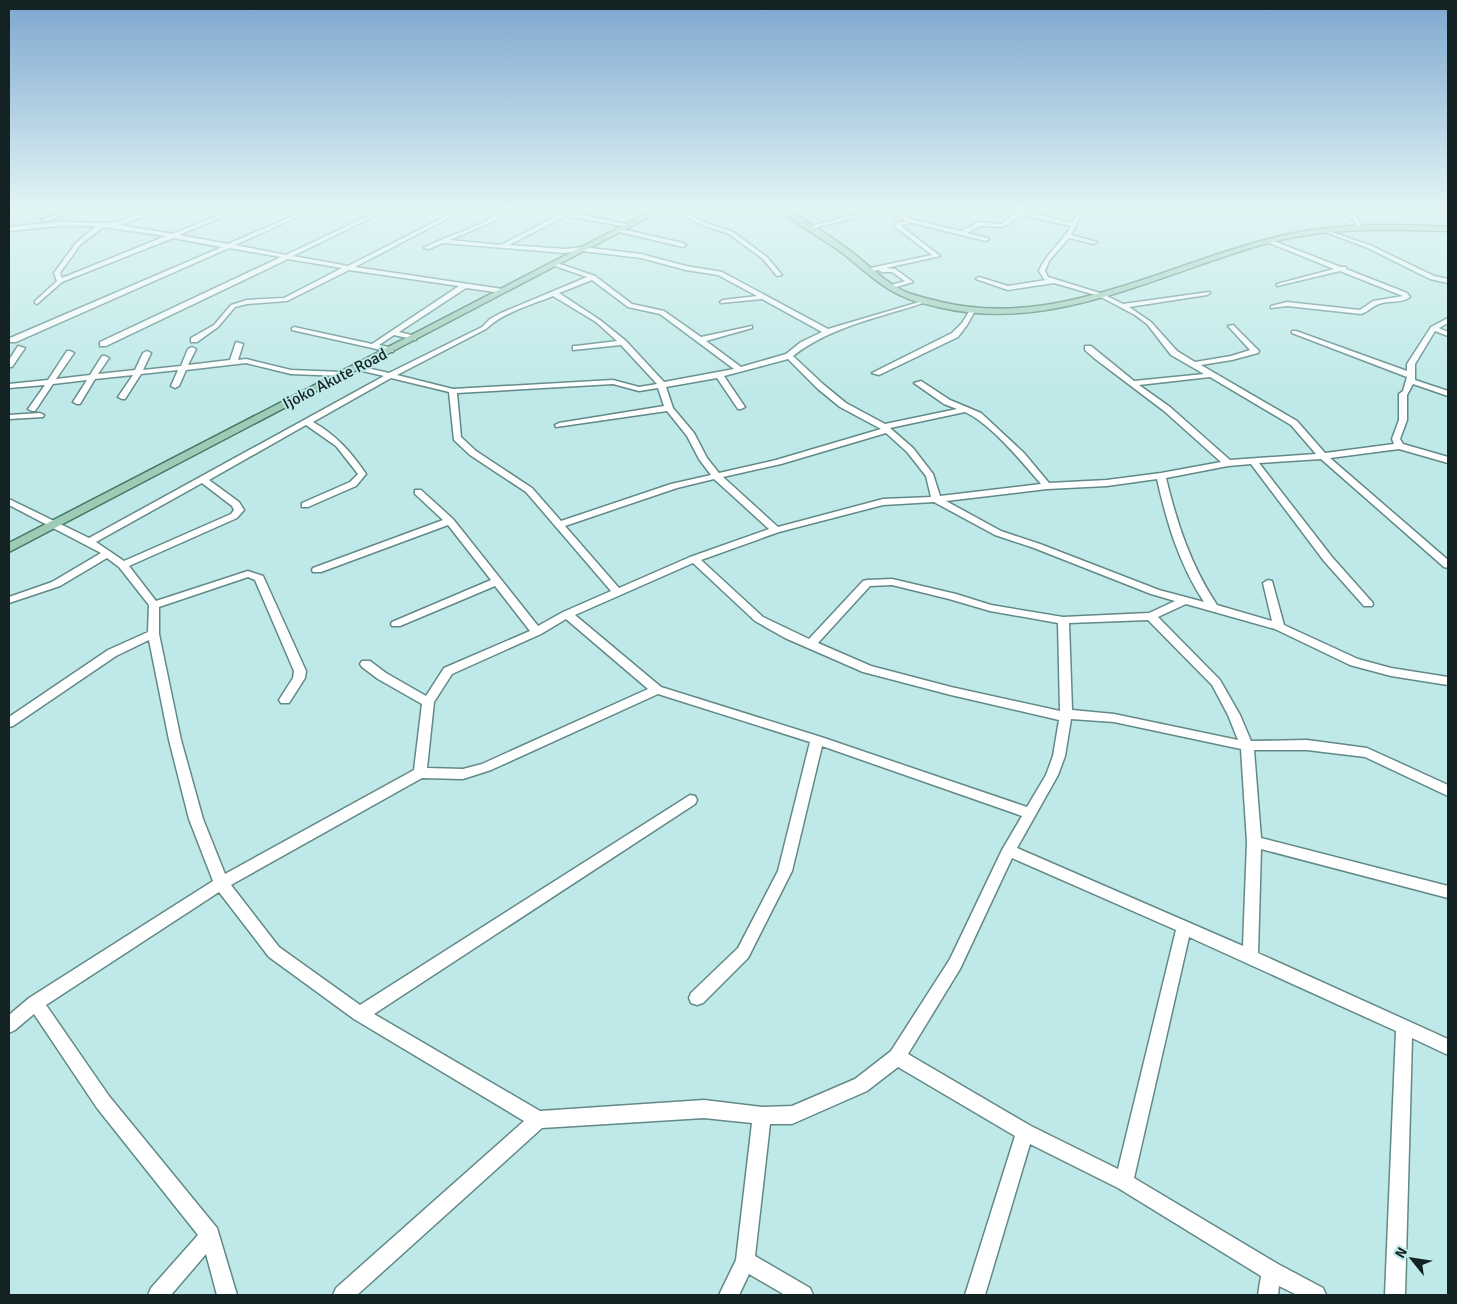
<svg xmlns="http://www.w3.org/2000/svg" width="1457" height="1304" font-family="Signika,sans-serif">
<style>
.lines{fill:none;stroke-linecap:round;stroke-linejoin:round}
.minor-casing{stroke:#618988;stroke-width:3}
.major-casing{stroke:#437963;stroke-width:3}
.minor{fill:#fff;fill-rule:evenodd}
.major{fill:#9ecbb6;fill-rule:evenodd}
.labels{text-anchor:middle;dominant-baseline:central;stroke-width:4;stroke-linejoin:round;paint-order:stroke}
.far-street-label{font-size:16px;fill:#132323;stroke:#bfe9e8}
</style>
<rect width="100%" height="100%" fill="#bfe9e8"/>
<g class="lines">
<g class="minor-casing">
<path id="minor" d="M76 209H84L46 221 41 220Z
M158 209H165L120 225 172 234 235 209H241L179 235 228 244 309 209H315L235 245 286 255 383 209H389L293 256 348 266 460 209H466L355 267 502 289 505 291 502 293 466 288 399 332 416 336V340L394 335 379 345 393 348V352H390L292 330V328L294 327 372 344 459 286 349 270 287 301 247 304 235 307 218 327 197 342H191V338L214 325 231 305 247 300 284 298 342 268 288 259 106 346H100V342L281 257 229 248 16 342H10V338L222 247 173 238 62 282 37 304 35 303V301L57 281 54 273 76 243 96 226H58L9 231V227L58 222 113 223ZM103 227 166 236 62 278 60 273 80 245Z
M499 209H504L496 220 450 240 501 245 555 217 542 209H547L559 215 572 209H577L571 213 631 225 628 227 566 216 509 245 565 249 582 247 641 254 686 266 722 272 828 329 926 300V302C882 317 831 326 793 356L824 385 846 403 885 424 957 409 944 404 914 383 921 381 950 400 981 413 1024 453 1049 483 1107 480 1161 473 1221 462 1164 411 1094 358 1085 350V346H1091L1134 381 1204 374 1171 355 1147 324 1135 315 1099 296 1054 283 1008 290 976 279 979 277 1008 286 1046 280 1044 279 1039 271C1046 253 1062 243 1071 226L1021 215 1004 227 980 226 967 233 988 238 989 239 986 241 912 223 900 225 940 256 886 268 895 269 913 282 890 289 887 287 888 286 905 281 892 272H882L879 270 868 272 865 270 866 269 932 255 894 226 896 223 906 221 884 209H890L914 220 961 231 979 222 1001 224 1016 213 1001 209 1021 210 1072 223 1080 209H1084L1071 235 1097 242 1094 244 1069 238 1049 261 1045 271 1048 277 1103 294 1123 304 1209 292 1210 293 1207 295 1129 307 1151 322 1177 351 1195 362 1231 356 1250 350 1228 326 1233 325 1259 351 1258 353 1232 360 1201 365 1297 421 1325 453 1394 444 1392 439 1399 420V394L1403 391 1407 377 1292 333V331H1296L1407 371V364L1431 327 1448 318V323L1439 328 1448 332V336L1435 331 1415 364V380L1448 391V396L1413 384 1407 395V420L1400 439 1403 444 1448 457V463L1399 449 1330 458 1448 560V568L1444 567 1321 459 1259 463 1332 557 1372 602 1373 604 1372 606H1364L1324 561 1251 464 1228 466 1166 478C1177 524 1191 566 1217 605L1272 621 1263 583 1268 580 1272 581 1284 625 1358 659 1391 668 1448 677V685L1391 676 1350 665 1275 629 1186 604 1158 617 1220 680 1240 715 1251 741 1307 740 1367 748 1448 785V796L1365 757 1307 750H1254L1261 838 1448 886V898L1261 849 1258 953 1448 1039V1055L1412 1038 1405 1295H1385L1396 1031 1189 937 1134 1178 1278 1264 1323 1288 1326 1295H1297L1279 1286 1278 1295H1258L1261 1276 1118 1188 1030 1144 985 1295H965L1015 1136 898 1067 867 1091 792 1124H770L755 1256 810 1288 813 1295H785L749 1274 739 1295H719L736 1260 752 1123 704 1118 542 1128 357 1295H333L336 1288 524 1121 354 1019 269 957 219 892 46 1005 109 1096 217 1228 237 1295H217L206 1254 171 1295H148L151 1288 198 1235 97 1108 34 1014 15 1030 9 1033V1015L29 998 213 881 189 819 169 740 149 640 116 656 13 726 9 727V717L108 650 148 632 149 605 119 567 107 558 60 586 9 603V597L52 582 101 553 9 505V499L89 538 384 376 354 369V365L389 373 482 327 490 319 501 313 587 277 552 265 551 264 554 262 595 276 632 304 664 311 701 337 752 326V328L706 341 741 367 786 354 801 342 822 332 762 299 721 303 720 302 723 300 757 296 718 275 686 270 641 258 582 251 565 253 443 243 429 249 424 248C440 237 491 226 499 209ZM592 280 628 307 660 314 734 369 664 382 626 341 600 320 559 293ZM553 296 596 322 617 341 576 346H573V350L621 345 657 384 639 387 613 380 453 389 397 375 486 329C504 312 531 305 553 296ZM788 359 818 389 840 407 881 429 776 460 719 473 707 458 694 433 673 408 666 387 717 378 738 409H741L745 407 724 376ZM1210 377 1291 425 1316 454 1230 460 1170 407 1139 385ZM391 378 449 392 454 440 470 455 526 492 611 591 563 612 538 626 453 519 421 490H415V494L443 520 313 568 312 570 313 572H321L448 525 491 580 392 622 391 624 392 626H400L495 586 530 631 444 668 426 696 386 673 370 661H362L360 664 362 667 378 679 422 704 414 770 225 874 203 819 181 740 159 634V607L248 577 255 580 294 671 293 678 279 700 281 703H289L305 678 306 671 263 576 248 571 156 601 129 566 237 518 244 510 239 502 209 480 306 425 336 446 358 474 350 482 302 503V507H308L356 486 366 474C351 452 336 435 313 422ZM613 384 639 391 658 388 664 406 559 423 555 425 556 427 667 411 687 436 699 459 711 475 671 484 561 521 532 488 476 451 461 437 457 393ZM965 412C991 424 1022 462 1041 484L940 496 933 474 913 448 890 428ZM886 433 907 452 926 476 931 497 883 499 778 527 723 477 781 464ZM714 479 769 529 690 557 619 588 565 526 677 488ZM1157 479C1167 523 1179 564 1204 602L1159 590 1040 544 1001 531 946 501 1047 489 1107 486ZM202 483 232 506 234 510 231 514 124 561 96 542ZM934 502 995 535 1034 548 1151 594 1175 601 1149 613 1063 617 991 605 956 594 892 579 867 580 863 581 809 639 763 617 701 560 779 532 883 505ZM693 563 755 621 785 638 863 672 951 695 1059 720 1053 756 1046 775 1027 807 821 737 661 687 575 615ZM892 585 949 599 990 611 1058 623 1060 711 951 687 871 666 818 643 870 586ZM566 619 648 689 482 764 463 769 427 768 434 702 452 674 541 634ZM1148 620 1212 685 1228 715 1238 740 1114 714 1072 710 1069 623ZM658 694 810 742 778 871 738 948 691 993 689 998 691 1003 697 1005 703 1003 748 958 792 871 822 746 1022 816 1002 850 950 959 891 1051 855 1079 792 1106 762 1107 704 1100 540 1111 374 1014 695 804 697 800 695 796 690 795 360 1005 279 947 231 885 422 778 463 779 491 770ZM1071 719 1114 722 1241 749 1247 842 1243 946 1017 848 1058 775 1065 756ZM1012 858 1176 930 1118 1169 1031 1126 908 1054 960 969Z
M672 209H678L706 223 733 232 767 257 782 275 777 276 763 259 729 234 702 225Z
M1340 209C1350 209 1360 219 1362 228H1358L1354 221Z
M1430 209H1448V213Z
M857 214 859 217 810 229 807 227Z
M617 228 683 243 686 245 683 247 615 231Z
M1323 229 1372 246 1434 276 1448 279V283L1430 279 1368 248 1323 231Z
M1267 240H1271L1341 267H1346V269L1407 293 1410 297C1401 304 1389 300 1379 304 1372 306 1368 312 1361 314L1287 306 1271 308V306L1287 302 1360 310 1373 301 1403 296 1340 271 1277 286V284L1334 269 1267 242Z
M972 309 975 311 967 325 958 337 879 375 872 373 952 333 962 323 970 310Z
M236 342 243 344 238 360 246 359 291 370 342 372 346 374 342 376 291 374 246 363 186 370 179 386 175 388 171 386 178 370 141 374 125 399H122L118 397 133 375 95 379 80 404H77L73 402 87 380 53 384 35 411H32L28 409 45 385 9 388V384L48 380 67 351H70L74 353 56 379 90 375 102 356H105L109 358 98 374 135 370 143 353 147 351 151 353 143 370 181 366 188 349 192 347 196 349 188 365 230 360Z
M18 346 25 348 12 367H9V360Z
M40 413 44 415 43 417 9 419V415Z"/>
</g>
<g class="major-casing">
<path id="major" d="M655 209H664L9 552V543Z
M780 209H787C809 223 832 237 853 253 871 267 887 284 908 293 919 297 930 299 941 302 1061 331 1175 258 1290 234 1342 223 1395 224 1448 227V231C1389 229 1330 227 1272 242 1163 271 1054 335 938 307 926 304 913 302 902 296 879 286 861 267 841 252 827 241 788 220 780 209Z"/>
</g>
<use href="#minor" class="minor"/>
<use href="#major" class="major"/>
</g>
<linearGradient id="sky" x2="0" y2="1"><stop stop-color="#7da6cf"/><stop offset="0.53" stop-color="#e2f5f5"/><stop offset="1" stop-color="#e2f5f5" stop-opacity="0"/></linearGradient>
<rect width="1457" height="391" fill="url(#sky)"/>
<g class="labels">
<g class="far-street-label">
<text transform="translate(335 379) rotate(-27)">Ijoko Akute Road</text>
</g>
</g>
<rect width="1457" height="1304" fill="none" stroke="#132323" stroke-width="20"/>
<g transform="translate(1412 1259) rotate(300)" stroke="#bfe9e8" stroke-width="4" paint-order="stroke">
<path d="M0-4L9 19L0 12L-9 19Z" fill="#132323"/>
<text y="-8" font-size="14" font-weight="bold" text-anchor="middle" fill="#132323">N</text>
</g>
</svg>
